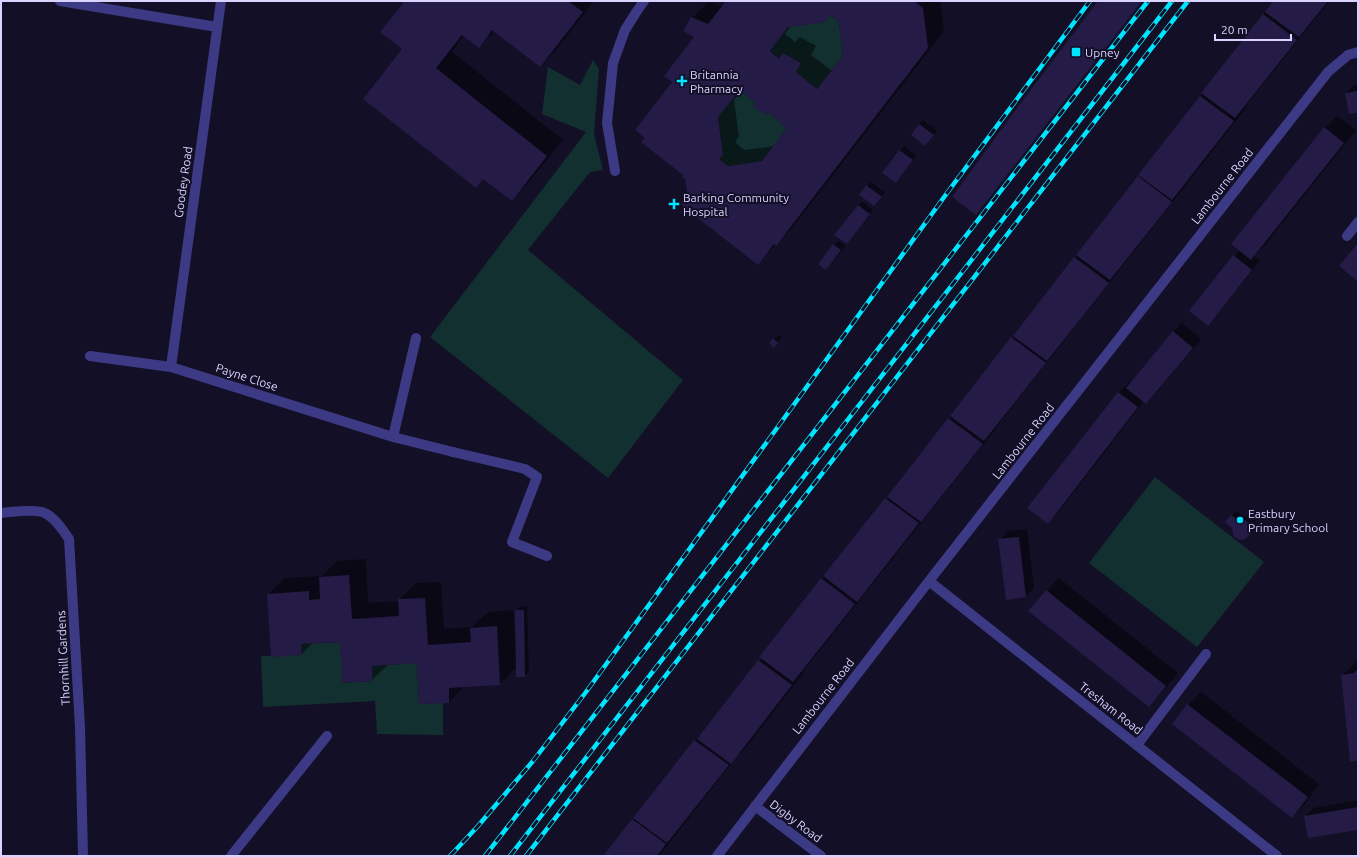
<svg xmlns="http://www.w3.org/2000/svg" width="1359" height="857" font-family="Ubuntu,sans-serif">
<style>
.green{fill:#12302f}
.shadow{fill:#0007;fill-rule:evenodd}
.building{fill:#241b47;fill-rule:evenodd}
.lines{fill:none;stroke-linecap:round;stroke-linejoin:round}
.service{stroke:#3d3a85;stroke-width:10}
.minor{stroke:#3d3a85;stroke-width:10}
.rail-casing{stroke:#00e5ff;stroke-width:4.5}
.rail{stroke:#130f26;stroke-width:3;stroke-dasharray:9;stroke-linecap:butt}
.poi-dot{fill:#00e5ff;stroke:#130f26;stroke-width:1.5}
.labels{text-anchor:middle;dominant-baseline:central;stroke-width:4;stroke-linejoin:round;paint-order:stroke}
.poi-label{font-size:12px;fill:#d9d4ff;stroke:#130f26;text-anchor:start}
.street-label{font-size:12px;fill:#d9d4ff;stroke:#130f26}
</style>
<rect width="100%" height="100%" fill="#130f26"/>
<path class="green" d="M830 15 839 22 843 56 817 89 796 72 801 63 783 53 779 59 770 51 788 27 824 22Z
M593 60 599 69 594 134 603 170 590 172 528 250 683 380 608 478 430 337 586 132 542 114 548 67 580 85Z
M740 90 756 103 754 107 766 114 768 112 787 128 762 161 728 166 719 159 723 155 718 117Z
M1155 477 1264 562 1197 647 1089 563Z
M340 642 343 683 372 681V666L417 663 419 704 443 703V735L377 734 375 701 263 707 261 656 302 655 301 644Z"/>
<path class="shadow" d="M406 1H594L556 50 539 66 494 31 478 47 464 35 452 52 563 140 528 183 512 200 484 178 476 187 403 49Z
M709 1 722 7 727 1H940L944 31 792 228 758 263 689 197 684 174 646 137 696 37 692 18ZM831 14 839 21 844 56 832 71 811 55 816 46 800 37 795 42 785 34 792 25 824 21ZM742 90 789 128 775 146 744 150 735 142 739 137 734 100Z
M1274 1H1329L1245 107 1246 108 994 430H995L803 671 804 672 744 750 737 756 659 856H604L762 658 822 579 892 492 1078 255Z
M1358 84V112L1346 93 1355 85Z
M1337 116 1356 130 1264 246 1254 256 1260 261 1216 316 1208 324 1190 311 1240 250 1325 128Z
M923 120 937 131 929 141 919 124Z
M904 146 916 156 900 178 884 173Z
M871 182 885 192 878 201 861 194Z
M862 201 873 210 847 243 836 235Z
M838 241 845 246 830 265 834 245Z
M1182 323 1201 339 1155 394 1146 403 1144 401 1060 510 1047 523 1029 508 1119 392 1132 380 1133 381 1173 332Z
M778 335 782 338 774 346V339Z
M1236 511 1243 517 1249 516 1255 520 1256 527 1250 534 1233 527 1226 522Z
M1027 529 1034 588 1026 596 1000 540 1008 531Z
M366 559 368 603 399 601V600L416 583 441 582 444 629 472 627 488 612 513 610 515 639H517L516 611 520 606H527L529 672 525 676 517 667 500 684 465 686 449 702 418 662 389 664 372 680 341 641 313 642 302 654 268 594 285 578 322 576 337 561Z
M1059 578 1178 673 1161 693 1148 706 1030 611 1047 590Z
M1358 662V760L1342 676 1355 663Z
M1201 692 1319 784 1305 804 1292 817 1173 724 1188 705Z
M1358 800V829L1305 816 1314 808Z"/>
<path class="building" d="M405 1H568L583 12 540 67 492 30 479 48 462 35 436 68 547 156 512 201 483 179 476 188 363 99 402 49 380 32Z
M726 1H914L923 8 928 48 776 246 774 244 758 265 681 205 688 197 685 179 682 177 683 175 641 142 645 138 635 130 672 82 664 76 694 37 683 31 691 17 708 24ZM830 15 839 22 843 56 817 89 796 72 801 63 783 53 779 59 770 51 788 27 824 22ZM740 90 756 103 753 107 767 114 768 112 787 128 762 161 728 166 719 159 723 155 718 117Z
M1098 1H1142L976 215 952 197 1020 104Z
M1273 1H1328L1299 37 1265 12Z
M1263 14 1297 40 1235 118 1201 93Z
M1358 91V113L1349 114 1345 93Z
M1200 96 1234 121 1172 200 1138 175Z
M919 124 934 135 925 146 911 135Z
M1324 127 1344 143 1251 260 1231 244Z
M899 150 913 160 896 183 882 173Z
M1138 176 1172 202 1110 280 1076 255Z
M866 185 882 197 874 206 859 195Z
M858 205 870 214 847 244 834 235Z
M1358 243V282L1339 266Z
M833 244 841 250 826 270 818 264Z
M1233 255 1252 270 1208 326 1189 311Z
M1074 257 1109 283 1047 361 1013 336Z
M1173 331 1193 348 1146 404 1126 388Z
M1011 337 1046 363 984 441 950 416Z
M773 338 778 343 774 348 769 343Z
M1118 392 1138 407 1048 524 1027 508Z
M948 418 983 444 921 522 887 497Z
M885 498 919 523 857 602 823 576Z
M1231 515 1238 520H1245L1251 524 1252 532 1246 539 1240 540 1233 536 1232 528 1225 522Z
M1019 537 1026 597 1006 600 998 539Z
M349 575 352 619 399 616 398 599 425 598 428 645 471 642 470 628 497 626 500 685 449 688V703L419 704 417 663 372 666V681L342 683 340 642 301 644 302 655 271 657 267 594 309 591V600L320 599 319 577Z
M821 578 855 604 793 682 759 657Z
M1046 590 1166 686 1149 707 1028 611Z
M515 610H524L525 677H516Z
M758 660 792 685 731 764 697 739Z
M1358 669V761H1350L1341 675 1354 673Z
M1187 704 1308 797 1292 818 1172 724Z
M694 740 729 765 667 843 633 818Z
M1358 807V830L1308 838 1304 816Z
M632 819 666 844 657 856H603Z"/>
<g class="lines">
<path class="service" d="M1347 236 1358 222
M453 452 525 469 537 477 512 542 547 556
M1137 745 1206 654"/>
<path class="minor" d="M60 1 217 27
M615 171 607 123 613 63 625 30 637 11 644 1
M90 356 171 367 393 437 453 452
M171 367 221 1
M393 437 416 338
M1 513C14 512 29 509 42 512 53 515 63 530 69 539L80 727 83 856
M929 581 1277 856
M755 806 821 856
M231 856 327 736
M717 856 929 581 1328 72 1348 55 1358 52"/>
<g class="rail-casing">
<path id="rail" d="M450 856 478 826 533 761 586 692 947 193 1090 1
M485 856 1148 1
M510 856 1172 1
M526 856 1188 1"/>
</g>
<use href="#rail" class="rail"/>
</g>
<g class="poi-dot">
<rect x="1071" y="47" width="10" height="10" rx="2"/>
<path d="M680 75h4v4h4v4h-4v4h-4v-4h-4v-4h4z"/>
<path d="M672 198h4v4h4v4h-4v4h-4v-4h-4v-4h4z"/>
<circle cx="1240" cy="520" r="4"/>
</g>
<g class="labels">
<g class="poi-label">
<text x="1085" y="52">Upney</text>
<text x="690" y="74">Britannia<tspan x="690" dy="14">Pharmacy</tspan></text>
<text x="683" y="197">Barking Community<tspan x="683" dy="14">Hospital</tspan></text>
<text x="1248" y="513">Eastbury<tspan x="1248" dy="14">Primary School</tspan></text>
</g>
<g class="street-label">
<text transform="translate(183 182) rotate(-82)">Goodey Road</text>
<text transform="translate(1222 186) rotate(-52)">Lambourne Road</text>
<text transform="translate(247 377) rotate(18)">Payne Close</text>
<text transform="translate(1023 441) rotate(-52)">Lambourne Road</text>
<text transform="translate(63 658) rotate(-93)">Thornhill Gardens</text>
<text transform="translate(823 696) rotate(-52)">Lambourne Road</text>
<text transform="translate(1111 708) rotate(38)">Tresham Road</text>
<text transform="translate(796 821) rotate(37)">Digby Road</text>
</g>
</g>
<rect width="1359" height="857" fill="none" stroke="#d9d4ff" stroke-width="4"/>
<path d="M1215 34v6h76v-6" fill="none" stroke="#d9d4ff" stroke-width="2"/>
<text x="1221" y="34" font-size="12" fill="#d9d4ff" stroke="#130f26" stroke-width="3" paint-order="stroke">20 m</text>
</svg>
